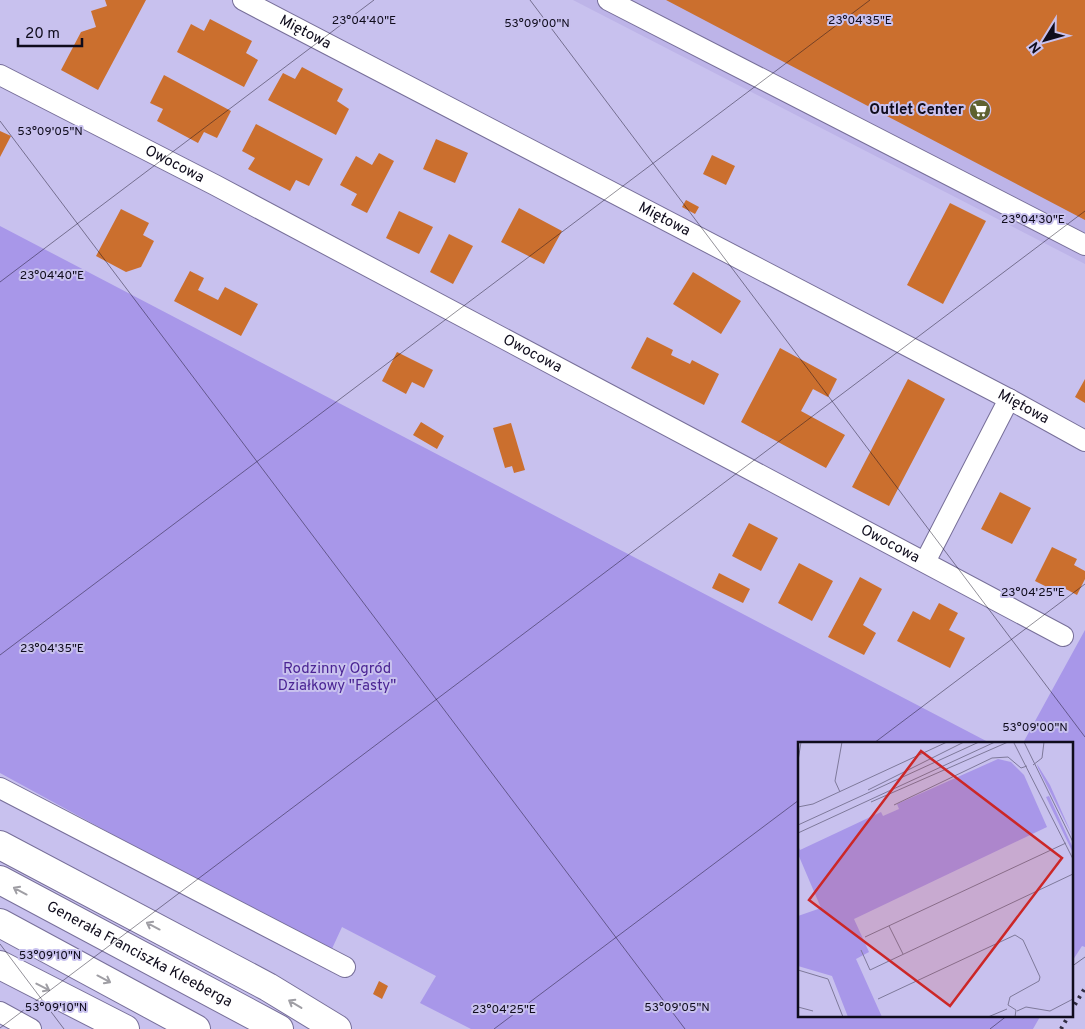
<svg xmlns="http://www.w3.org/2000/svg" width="1085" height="1029" font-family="Overpass,sans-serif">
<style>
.built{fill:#bdb4e8}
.green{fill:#a897e9}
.building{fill:#cb6f2e}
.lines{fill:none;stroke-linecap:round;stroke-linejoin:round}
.minor-casing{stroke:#776f99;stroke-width:22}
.highway-casing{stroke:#776f99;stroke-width:30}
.minor{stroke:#fff;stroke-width:20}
.highway{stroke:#fff;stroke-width:28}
.rail{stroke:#312d42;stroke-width:4;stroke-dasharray:2.5 5;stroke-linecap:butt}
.oneway{stroke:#9f9ea4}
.ticks{fill:none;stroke:#0f0c1c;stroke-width:1;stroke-opacity:0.45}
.labels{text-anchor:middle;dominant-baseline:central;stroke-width:4;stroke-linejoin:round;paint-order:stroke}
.street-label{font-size:15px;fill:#0f0c1c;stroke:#c8c1ee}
.poi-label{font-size:15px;font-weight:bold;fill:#0f0c1c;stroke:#c8c1ee;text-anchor:end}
.park-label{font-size:15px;fill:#4b2594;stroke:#c8c1ee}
.inset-road{fill:none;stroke:#7e799a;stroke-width:1}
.view{fill:#cc2727;fill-opacity:0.15;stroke:#cc2727;stroke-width:2.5}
.inset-edge{fill:none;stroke:#0f0c1c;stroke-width:2.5}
.ticks-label{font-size:12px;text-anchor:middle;fill:#0f0c1c;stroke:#c8c1ee;stroke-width:4;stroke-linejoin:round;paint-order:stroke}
</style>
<rect width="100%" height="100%" fill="#c8c1ee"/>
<path class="built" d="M573 0H1085V265V264Z"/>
<path class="green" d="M0 226 990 743H799V1015H1041L1033 1029H471L420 1003 436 976 342 927 330 953 0 773Z
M1085 630V947L1082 946 1071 963V743H1023Z"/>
<path class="building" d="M105 0H146L98 90 61 70 81 32 96 27 91 11 107 6Z
M666 0H1085V220Z
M210 19 252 41 246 53 258 60 244 87 177 52 191 24 204 31Z
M302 67 343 89 337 101 349 109 336 135 268 100 283 73 295 79Z
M164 75 231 111 217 138 204 132 198 143 157 121 163 109 150 103Z
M256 124 323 159 309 186 296 180 290 191 248 169 255 158 242 151Z
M0 131 11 136 0 157Z
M436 139 468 153 455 183 423 169Z
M379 153 394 161 367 213 351 205 357 194 340 185 356 156 372 165Z
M712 155 735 166 726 185 703 174Z
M686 200 699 207 695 214 682 207Z
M950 203 986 221 943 304 907 285Z
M519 208 562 231 544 264 501 242Z
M121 209 149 223 143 235 154 241 141 267 126 272 96 256Z
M399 211 433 227 419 254 386 238Z
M449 234 473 246 453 284 430 272Z
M190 271 204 278 198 290 218 300 225 287 258 304 241 336 174 301Z
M693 272 741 301 721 334 673 304Z
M647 337 673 350 671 355 690 364 692 360 719 374 704 405 631 368Z
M780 348 837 379 828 397 813 389 801 411 845 435 826 468 741 422Z
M397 352 433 370 424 388 412 382 406 394 382 381Z
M908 379 945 399 889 506 852 487Z
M1085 379V403L1075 397Z
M421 422 444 436 437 449 413 435Z
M511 423 525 470 514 473 512 466 505 468 493 428Z
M1000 492 1031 508 1012 544 981 529Z
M749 523 778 538 761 571 732 556Z
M1052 547 1077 559 1074 565 1085 571V579L1077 595 1062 587 1059 593 1035 581Z
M799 563 833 581 812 621 778 603Z
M719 573 750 589 743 603 712 588Z
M860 577 882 589 863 625 876 633 864 655 828 637Z
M939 603 958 613 949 630 965 638 950 668 897 641 913 611 930 620Z
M379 981 388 986 382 999 373 994Z"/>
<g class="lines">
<g class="minor-casing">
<g id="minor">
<path id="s1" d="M243 0 1009 399 1085 441"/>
<path d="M608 0 1085 245"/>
<path id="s2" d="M0 75 215 185 1063 636"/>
<path d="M925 562 1009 399"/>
<path d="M0 788 345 967"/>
<path d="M0 1012 31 1029"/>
</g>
</g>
<g class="highway-casing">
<g id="highway">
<path d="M0 845 268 987 337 1029"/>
<path id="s3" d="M0 880 279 1029"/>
<path d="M0 923 196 1029"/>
<path d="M0 965 125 1029"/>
</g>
</g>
<use href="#minor" class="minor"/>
<use href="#highway" class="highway"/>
<path class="rail" d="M1071 1011 1085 988
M1061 1029 1069 1015"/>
</g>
<defs><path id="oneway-shaft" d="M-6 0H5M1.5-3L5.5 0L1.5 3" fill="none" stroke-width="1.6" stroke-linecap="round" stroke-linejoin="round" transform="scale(1.25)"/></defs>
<g class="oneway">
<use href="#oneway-shaft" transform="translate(20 891) rotate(-152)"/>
<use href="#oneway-shaft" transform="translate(153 926) rotate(-152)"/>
<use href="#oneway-shaft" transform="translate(104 979) rotate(28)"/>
<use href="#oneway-shaft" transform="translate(43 987) rotate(27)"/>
<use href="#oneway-shaft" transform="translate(295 1004) rotate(-149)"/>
</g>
<path class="ticks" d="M530 0 1085 737M0 121 685 1029M0 282 374 0M0 655 870 0M874 743 1085 584M0 944 64 1029M1071 967 1085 957M0 1028 1085 211M494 1029 799 800M990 1029 1008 1015"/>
<defs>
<g id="supermarket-disc" transform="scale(1.125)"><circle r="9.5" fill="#5e612f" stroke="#c8c1ee"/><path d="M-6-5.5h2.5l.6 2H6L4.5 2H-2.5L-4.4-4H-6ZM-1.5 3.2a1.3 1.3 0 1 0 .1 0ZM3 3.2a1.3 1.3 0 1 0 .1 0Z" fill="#fff"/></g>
</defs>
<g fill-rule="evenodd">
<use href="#supermarket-disc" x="980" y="110"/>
</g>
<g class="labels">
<g class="street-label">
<text stroke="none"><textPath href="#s1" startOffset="70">Miętowa</textPath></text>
<text stroke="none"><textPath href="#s2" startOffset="196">Owocowa</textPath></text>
<text stroke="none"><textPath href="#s1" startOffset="475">Miętowa</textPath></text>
<text stroke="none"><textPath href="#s2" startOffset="601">Owocowa</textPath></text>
<text stroke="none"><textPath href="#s1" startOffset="880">Miętowa</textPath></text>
<text stroke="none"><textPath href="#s2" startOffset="1006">Owocowa</textPath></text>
<text stroke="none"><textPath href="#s3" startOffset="158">Generała Franciszka Kleeberga</textPath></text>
</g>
<g class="poi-label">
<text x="964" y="110">Outlet Center</text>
</g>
<g class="park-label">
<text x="337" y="669">Rodzinny Ogród<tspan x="337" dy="17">Działkowy "Fasty"</tspan></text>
</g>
</g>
<g transform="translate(798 742)">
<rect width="275" height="275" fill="#c8c1ee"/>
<path d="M200 17 213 20 226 33 249 85 56 177 71 210 58 217 84 275H50L34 234 0 224V174L23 166 0 112V104L2 108 83 70 85 74 101 67 99 62ZM239 22 252 43 275 95 240 26ZM251 54 275 106V111L248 55Z" fill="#a897e9"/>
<path class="inset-road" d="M226 0 275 100M216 1 275 117M0 19 3 0M235 23 244 16 246 0M70 48 166 0M42 50 37 39 44 0M73 60 210 0M96 63 194 16 210 15 223 26 229 24M0 65 15 62 149 0M0 83 181 0M0 91 197 0M91 184 105 212M67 195 268 101M63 208 72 228 275 132M0 228 30 237 45 275M80 257 217 193 225 198 242 235 241 239 212 255 210 263 218 268 217 275M0 265 15 269M219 269 228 265 252 269 275 257M190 275 209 267"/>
<path class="view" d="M123 9 264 116 152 264 11 158Z"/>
<rect width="275" height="275" class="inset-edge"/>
</g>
<g class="ticks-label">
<text x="364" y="24">23°04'40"E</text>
<text x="860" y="24">23°04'35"E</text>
<text x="537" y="27">53°09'00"N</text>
<text x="50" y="135">53°09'05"N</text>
<text x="1033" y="223">23°04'30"E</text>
<text x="52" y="279">23°04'40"E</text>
<text x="1033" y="596">23°04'25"E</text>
<text x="52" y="652">23°04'35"E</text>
<text x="1035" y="731">53°09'00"N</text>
<text x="50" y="959">53°09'10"N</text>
<text x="56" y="1011">53°09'10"N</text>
<text x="677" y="1011">53°09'05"N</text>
<text x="504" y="1013">23°04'25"E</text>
</g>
<g transform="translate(1045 40) rotate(233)" stroke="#c8c1ee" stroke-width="4" paint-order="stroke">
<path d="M0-4L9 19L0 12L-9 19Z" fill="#0f0c1c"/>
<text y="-8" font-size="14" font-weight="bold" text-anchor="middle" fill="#0f0c1c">N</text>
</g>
<path d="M18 38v8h64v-8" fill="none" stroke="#0f0c1c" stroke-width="2.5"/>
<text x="25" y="38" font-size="15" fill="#0f0c1c" stroke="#c8c1ee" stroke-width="4" paint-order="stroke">20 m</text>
</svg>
